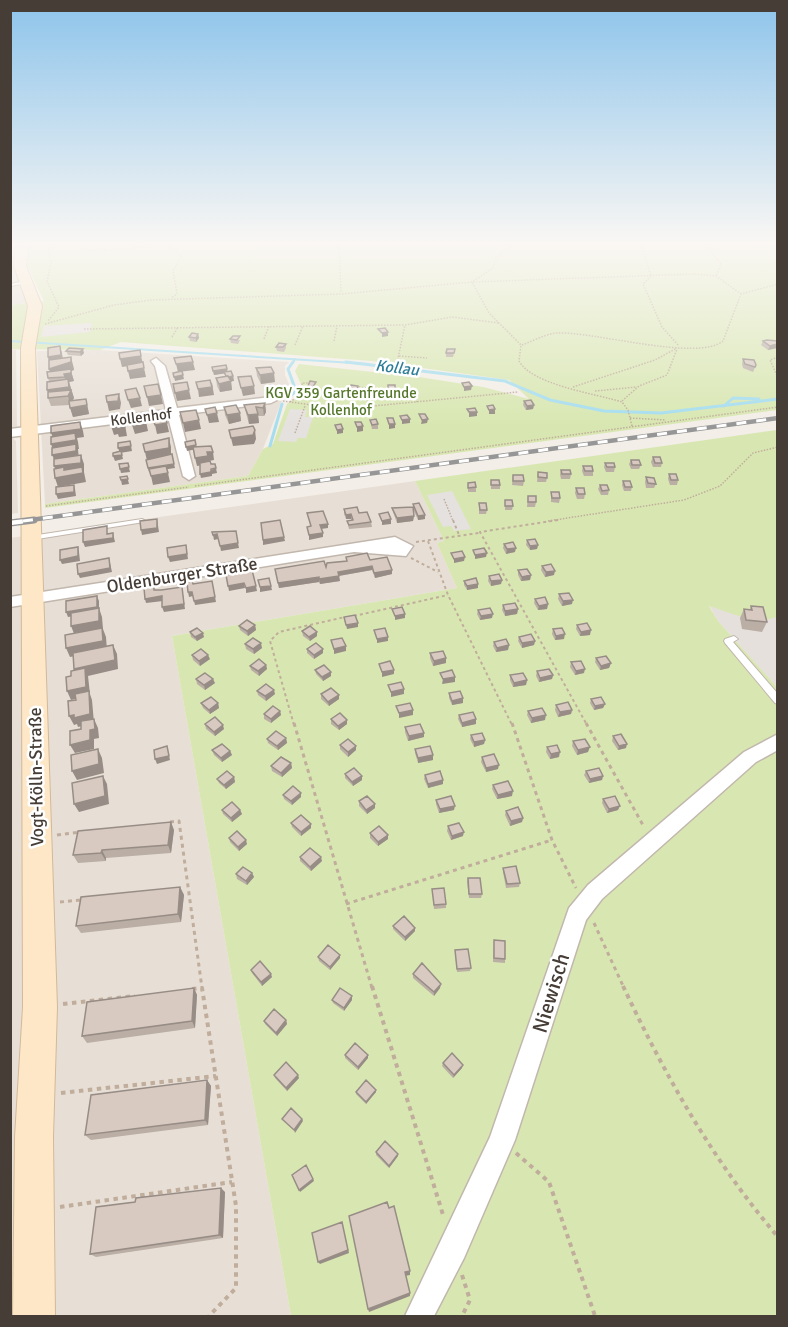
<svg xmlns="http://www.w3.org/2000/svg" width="788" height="1327" font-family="Signika,sans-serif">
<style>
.residential{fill:#e7dfd6}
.industrial{fill:#e6e0dc}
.green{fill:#d8e7b1}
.parking{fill:#e5e1df}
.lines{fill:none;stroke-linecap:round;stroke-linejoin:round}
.stream-far1{stroke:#a5ddef;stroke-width:2}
.stream{stroke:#a5ddef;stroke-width:3}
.lane-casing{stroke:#c2b7ad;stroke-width:2}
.street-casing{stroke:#c2b7ad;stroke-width:3}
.secondary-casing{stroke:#d2b998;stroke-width:2}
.path-far3{stroke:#c0ad9c;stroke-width:1.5;stroke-dasharray:1.5 1.5;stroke-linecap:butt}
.path-far2{stroke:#c0ad9c;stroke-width:2;stroke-dasharray:3 3;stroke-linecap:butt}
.path-far1{stroke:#c0ad9c;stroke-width:3;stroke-dasharray:4 4;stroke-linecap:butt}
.path{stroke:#c0ad9c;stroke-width:4;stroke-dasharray:4.5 4.5;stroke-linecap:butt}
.lane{fill:#fff;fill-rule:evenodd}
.street{fill:#fff;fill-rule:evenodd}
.secondary{fill:#fde7c7;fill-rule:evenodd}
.rail-far1-casing{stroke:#969696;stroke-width:4.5}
.rail-casing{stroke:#969696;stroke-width:7}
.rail-far1{stroke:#fff;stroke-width:3;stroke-dasharray:10;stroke-linecap:butt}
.rail{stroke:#fff;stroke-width:4.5;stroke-dasharray:13;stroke-linecap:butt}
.wall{fill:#baaea5}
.shaded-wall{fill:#978d86}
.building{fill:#d8cac0;stroke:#978d86;stroke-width:1.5}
.labels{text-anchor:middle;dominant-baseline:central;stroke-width:5;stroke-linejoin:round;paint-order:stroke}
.far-park-label{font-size:15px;fill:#55772b;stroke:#fff}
.far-street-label{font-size:15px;fill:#463d36;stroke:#fff}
.far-water-label{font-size:16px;font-style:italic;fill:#2d7d98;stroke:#fff}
.street-label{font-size:18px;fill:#463d36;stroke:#fff}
.near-street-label{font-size:21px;fill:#463d36;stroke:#fff}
</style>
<rect width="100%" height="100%" fill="#f3eee7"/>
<path class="residential" d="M11 267H16L27 303 11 305Z
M10 349 16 350 17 429 10 430Z
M100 350 289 362 285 366V375L291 388 290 393 282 400 263 449 248 476 45 504 37 351Z
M11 437 16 441 18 513 11 514Z
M415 481 444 541 437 543 457 588 172 636 291 1316H11L10 538Z"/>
<path class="industrial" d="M777 567V687L718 621 709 605Z"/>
<path class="green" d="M28 242H777V410L45 508V504L248 476 263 449 273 444 287 404 305 393 295 371 299 364 419 377 483 387 529 399 509 380 372 361 121 342 100 350 11 349V305L44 301 27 265Z
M777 430V617C752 625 733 613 709 606L718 621 777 687V1316H291L172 636 457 588 437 543 444 541 415 481Z"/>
<path class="parking" d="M92 323 90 332 41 337 44 326Z
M290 409 307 410 305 417H313L306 438H298L296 442 278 441Z
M452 491 471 529 454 531 451 526 443 527 427 495Z"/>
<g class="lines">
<path class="stream-far1" d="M10 341 369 364
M292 364 295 359"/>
<path class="stream" d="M346 362 505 381 550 400 604 411 661 413 778 399
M287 399 296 391 288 369 293 362
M724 406 733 398 759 399
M270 446 282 404"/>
<g class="lane-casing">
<path id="lane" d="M26 281 28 282V283L10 286V284Z
M142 519 144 520V522L31 540 27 538 31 536Z
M734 636 738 639 733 642 778 694V704L775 703 725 643 724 641 725 639Z"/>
</g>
<g class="street-casing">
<path id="street" d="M156 358 165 366 177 408 271 397 277 400 271 403 179 415 195 476 189 480 183 476 168 417 10 437V429L166 410 155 366 151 361Z
M395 537 413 546 406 556 354 552 10 607V597Z
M778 734V750L756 762 602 899 586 920 515 1140 464 1258 434 1316H405L490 1137 569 908 588 885 744 752Z"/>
</g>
<g class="secondary-casing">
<path id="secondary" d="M16 242H28L26 266 42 306 35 348 57 1007 53 1137 55 1316H13L15 1137 23 1007 21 348 28 306 14 266Z"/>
</g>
<path class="path-far3" d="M48 242 51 263 47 281 59 307 48 321
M161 242 181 256 173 271 177 294 171 298
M339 242 341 293
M640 242 651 276
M703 242 721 264 716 276
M81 244 95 242
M83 250 129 249 163 242
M651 276 643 284 662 327 679 346
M45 324 114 305 151 300 341 294 472 282 493 268 496 258 516 242
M84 329 405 325 452 317 499 323
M172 337 178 327
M264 339 269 326
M334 341 337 326
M295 345 303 326
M522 345C533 341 545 334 557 333 593 331 698 362 723 341L741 294 778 284
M399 356 427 358
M778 357 770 360 778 378
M397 363 405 325
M350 386 366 388 368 407
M573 387 655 360 677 348
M409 388 417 402
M595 391 637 387
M283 401 342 409 518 392
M622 401 639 386 667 375 677 349
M290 402 303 393 302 383H312
M630 418 666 420
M632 426 628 410 622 402C597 394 532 385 519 361L521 345 489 313 472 282 694 274 716 276 741 294
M295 433 305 406
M195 486 778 407
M444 499 453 521
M46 506 189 487
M548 521 684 500 720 486 753 453 778 447"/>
<path class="path-far2" d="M453 520 459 535
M558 520 480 532 587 725
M428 541 448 595 512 725
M416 542 479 533
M411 558 438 572
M354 616 448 595
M294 725 270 641 279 632 345 617"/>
<path class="path-far1" d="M294 723 372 988
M512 723 552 840 576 888
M586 723 644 827
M170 822 179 821 202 988
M57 835 81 832
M60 902 81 900
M346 904 552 840
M594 923 624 988"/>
<path class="path" d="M372 986 444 1218
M623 986C666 1077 713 1161 778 1237
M192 989 202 988 236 1206V1288L209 1316
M63 1004 135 996
M61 1093 216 1076
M516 1153 549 1182 595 1316
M60 1207 232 1182
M462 1275 470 1300 462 1316"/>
<use href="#lane" class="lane"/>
<use href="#street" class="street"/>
<use href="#secondary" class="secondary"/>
<g class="rail-far1-casing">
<path id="rail-far1" d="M23 521 778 418"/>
</g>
<g class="rail-casing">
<path id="rail" d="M10 523 34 520"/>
</g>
<use href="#rail-far1" class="rail-far1"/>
<use href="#rail" class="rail"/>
</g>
<path class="wall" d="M198 334 199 338 196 342 190 341 189 337Z
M230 339 240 340 238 344 231 343Z
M763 341 777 348 768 350 761 345Z
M286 344V348L284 352 277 351 276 347Z
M60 346 63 358 73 365 74 370 71 371 74 381 69 382 74 398 72 401 86 399 89 414 73 417 70 405 51 406 48 398 49 381 48 378 50 372 48 357Z
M69 348 84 353 81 356 68 355 66 351Z
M455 349 453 357H446V353Z
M743 359 756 365 753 372 743 368 742 364Z
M212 367 228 372 233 376 234 381H231L232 390 220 392 217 386 216 378 225 376V373L214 375Z
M256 368 275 382 261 384 257 376Z
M395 385V394H388V390Z
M308 386H316L314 391 308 390Z
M358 386 357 394 350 393V389Z
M524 401 534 405 533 409 526 410 523 405Z
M265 403 266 412 264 416H258L259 423 249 424 246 413 244 405Z
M224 407 240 413 241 421 229 424 225 415Z
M370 420 378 424V429H372L371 424Z
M653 457 662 463 661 467H653L651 462Z
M631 460 641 465 639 469H631L629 464Z
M605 463 615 467 614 472H606L604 467Z
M583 466 593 471V476H584L582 471Z
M561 470 571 474 570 479H561L560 474Z
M538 472 547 478 546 482H537Z
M669 474 678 480 677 485H670L668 479Z
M513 475 524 481 523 486 512 485Z
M646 477 656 484 654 488H646L645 482Z
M491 480 500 485V489H491Z
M623 481 632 487 631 491H624L622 485Z
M468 483 476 487V492H468Z
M600 485 609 490 608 495H601L598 489Z
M576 488 585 494 584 499H577L575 493Z
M551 492 560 498 559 503 551 502Z
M528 496 536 502 535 507H527Z
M505 500 513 506 512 510H505Z
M479 503 487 510 486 514H479Z
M413 504 425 515V519L418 520 413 509Z
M392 508 414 516 413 521 397 523 393 512Z
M344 509 359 513 371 522 372 527 349 529 347 521 351 520V519H346L344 514Z
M527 540 538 545 537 549 530 550 526 545Z
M504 544 515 552 506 554 503 548Z
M346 557 370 560 392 574 375 578 372 570 339 576 340 581 320 584 319 582 279 588 275 569 326 567 346 561Z
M542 566 554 575 545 577 541 570Z
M518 570 531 575 530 580 521 581 518 575Z
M489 576 502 580 501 584 491 586 488 581Z
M464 581 478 588 467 590 464 585Z
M559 594 572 604 562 606 558 599Z
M535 599 548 604 547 609 538 610 534 603Z
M503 605 518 609 517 614 505 616 502 610Z
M751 606 767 622 762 632 742 629 740 618 744 609H750Z
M478 610 492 618 480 620 477 614Z
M255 625 256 630 248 636 240 630 239 626Z
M577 625 590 635 580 636 576 629Z
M553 629 564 639 555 640 552 634Z
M302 631 317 632V636L310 641 303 636Z
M190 632 204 637 197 641 191 637Z
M519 637 535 641 534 645 522 648 518 641Z
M494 642 509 645 508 650 496 652 493 646Z
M245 644 262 648 254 654 246 649Z
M307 649H323V653L314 659 307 653Z
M430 653 446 658V663L433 666 430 658Z
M192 655 210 659 200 666 193 660Z
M596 658 611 663 609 668 600 670 595 662Z
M571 662 584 673 575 675 570 667Z
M266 665 267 669 259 676 251 670 250 666Z
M315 670 331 676 323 681 316 674Z
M537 671 553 675 552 679 539 682 536 676Z
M510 675 527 680 526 685 513 687 510 680Z
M196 679 215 683 205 690 197 684Z
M257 691 275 694 266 701 258 695Z
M449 693 463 703 452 705 449 698Z
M321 694 339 695V699L329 706 321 699Z
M591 699 605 704 603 708 594 710 590 703Z
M201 703H218L219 708 210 714 203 708Z
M556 705 572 710 571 714 558 717 555 710Z
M280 711 281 715 271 723 264 719V714Z
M528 711 545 720 531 723 527 715Z
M459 715 476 719V724L462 727 458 719Z
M331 719 347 724 339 730 331 724Z
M205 724 224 729 215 736 206 729Z
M405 727 424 737 408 741 405 732Z
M471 735 485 740 484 744 474 747 470 739Z
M613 736 626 748 618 750 612 741Z
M286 738 287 743 278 750 268 743 267 739Z
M573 741 588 752 577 755 572 746Z
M340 745 356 750 348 757 340 749Z
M547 747 559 757 550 759 546 752Z
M415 749 433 755V760L418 763 415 753Z
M212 750 230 751 232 755 222 762 214 755Z
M482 757 498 769 486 772 481 762Z
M291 763 292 768 282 777 272 771 271 766Z
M586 771 603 776 602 780 589 783 584 775Z
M345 774 362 780 353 786 345 778Z
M425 775 443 780V784L428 788 424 779Z
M234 777 235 782 226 789 219 783 217 779Z
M493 785 512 796 497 799 492 789Z
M301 793V797L292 805 284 799 283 795Z
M603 799 618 810 607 813 602 803Z
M436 800 454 810 439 813 436 804Z
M359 801 375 808 367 814 359 806Z
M222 810H240L242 814 232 822 223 814Z
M506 811 523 818 522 822 510 826 505 815Z
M291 823 311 824V828L301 836 292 827Z
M448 826 463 836 451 840 447 831Z
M174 830 171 853 106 858V861L78 863 73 855Z
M370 833 388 835V839L378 846 370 838Z
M229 838 247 844 239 851 230 842Z
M300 857 322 861 311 871 300 861Z
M503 868 520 883 519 887 506 888 503 872Z
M252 873 254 877 247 885 237 879 236 874Z
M468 878 482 894 481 898H469L467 882Z
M180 887 184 895 181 922 81 933 76 926Z
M432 889 446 904V908L434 909Z
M393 926 415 928V931L405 941 393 929Z
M494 940 505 959V963L493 962Z
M455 950 471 968 470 971 457 972 455 953Z
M318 957 340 958 330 970 319 961Z
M251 970 272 977 262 986 252 973Z
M413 974 440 988 434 996 413 978Z
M194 988 197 995 195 1028 87 1043 82 1036Z
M352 996V1000L344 1011 333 1003 332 1000Z
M286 1020 287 1024 277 1036 265 1024 264 1021Z
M345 1055 368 1058 358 1070 345 1058Z
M443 1063 462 1068 453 1078 442 1066Z
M274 1075 299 1078 287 1091 275 1078Z
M207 1080 211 1086 208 1125 91 1140 85 1135Z
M356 1092H376L366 1104 356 1094Z
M376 1152 398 1156 389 1168 376 1155Z
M225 1192 223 1238 96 1257 90 1254Z"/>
<path class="shaded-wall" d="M388 332V336L382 337V333Z
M198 334 199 338 196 342V338Z
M777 344V348L768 350 770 346Z
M60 346 62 354 63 363 51 365 48 357Z
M83 349 84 353 81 356 80 352Z
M141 356 143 364 122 367 120 359Z
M71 357 73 365 74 370 71 371 74 381 69 382 74 398 70 405 68 396 50 398 47 390 67 385 64 374 71 371 52 377 49 369Z
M193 362 195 370 178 372 176 364Z
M144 368 146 377 130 379 128 371Z
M227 369 228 373 214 375 213 371Z
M274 373 275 382 261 384 260 375Z
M183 375 184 379 175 381 174 377Z
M233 376 234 381 227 382 226 378Z
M231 381 232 390 220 392 219 384Z
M212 383 214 395 199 397 198 389Z
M254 386 255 394 243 396 241 388Z
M472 386 471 390 464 391V387Z
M189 390 191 399 177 401 175 393Z
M119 394 121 403 120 409 109 411 107 402Z
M161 395 163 404 149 406 147 397Z
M140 398 142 406 131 408 128 400Z
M86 399 89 414 73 417 70 408Z
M265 403 266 412 264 416 263 408Z
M534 405 533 409 526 410 527 406Z
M495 409V414H489V410Z
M469 412H477V416L469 417Z
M217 413 219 422 209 423 207 415Z
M240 413 241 421 229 424 227 415Z
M258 414 259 423 249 424 248 415Z
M145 416 148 431 135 434 132 425Z
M124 419 127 436 119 437 118 434 114 435 111 426Z
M410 419V423L402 424V420Z
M428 419 427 423 421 424 422 420Z
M199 420 201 429 185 432 183 423Z
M80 422 83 431 84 437 77 438 78 442 79 449H78L79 460 56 463 52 455 54 453 51 444 55 442 51 433Z
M167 423 169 432 157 434 155 425Z
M389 424H395V428L389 429Z
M363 426V431L357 432V427Z
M343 429V433L337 434V430Z
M255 430 256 439 254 444 233 446 231 438Z
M169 438 171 447V457L147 461 145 452Z
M196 445 197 449 187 451 186 447Z
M131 446 132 451 120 453 118 448Z
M207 452H213L214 460 209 461V464L197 466 195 458Z
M81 455 84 464V472L86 482 58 487 55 478 57 475 54 466Z
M122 455 123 459 115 461 113 456Z
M128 463 130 472 121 473 120 469Z
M174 464 175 468 149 472 148 468Z
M216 468 217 473 212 474V476L201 478 200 474Z
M168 473 170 482 153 485 151 476Z
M127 476 129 484 122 485 121 480Z
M74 485 75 489 76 496 58 499 56 494Z
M351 514V519H346V515Z
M425 515V519L418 520V516Z
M414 516 413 521 397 523V518Z
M157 519 159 532 142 535 141 530Z
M391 519V524L382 525V521Z
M328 524V528L321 529 320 525Z
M113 533 115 542 85 547 83 542Z
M323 533V537L309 540V535Z
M217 534 218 539 214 540 213 535Z
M284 537 285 541 263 545V540Z
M238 543 239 548 221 551 220 546Z
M186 545 188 559 170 562 168 557Z
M538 545 537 549 530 550V546Z
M78 547 79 552 80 561 62 564 60 560Z
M516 548 515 552 506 554 507 549Z
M487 553 486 557 475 559V555Z
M465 557 464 561 454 563V559Z
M109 558 112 572 80 578 78 574Z
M372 566V570L338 576V572Z
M392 570V574L375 578 374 573Z
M555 571 554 575 545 577 546 572Z
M531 575 530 580 521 581 522 577Z
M339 576 340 581 320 584 319 579Z
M319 577V582L279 588 278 583Z
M502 580 501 584 491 586V581Z
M212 581 216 602 195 605 194 601Z
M244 583 245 588 229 591 228 586Z
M478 584V588L467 590V586Z
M256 586 257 591 246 593V588Z
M271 586 272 590 260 592V587Z
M182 587 185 609 164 612 162 607Z
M188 592H192L193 596 189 597Z
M97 596 99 601V612L68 617 66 612Z
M162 596 163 601 146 603 145 599Z
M573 600 572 604 562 606 563 601Z
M548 604 547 609 538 610 539 606Z
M99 608 102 617 103 629 106 637 107 650 70 657 66 648 75 636 71 626Z
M518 609 517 614 505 616V611Z
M405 614V618L395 620V616Z
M493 614 492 618 480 620 481 616Z
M358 623V627L347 629 346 625Z
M255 625 256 630 248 636 247 631Z
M591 630 590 635 580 636 581 632Z
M317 632V636L310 641 309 637Z
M203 633 204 637 197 641 195 637Z
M565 634 564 639 555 640 556 636Z
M388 637V641L377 643V639Z
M535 641 534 645 522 648V643Z
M261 643 262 648 254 654 253 649Z
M113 645 117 654 118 669 88 676 90 694 92 700 94 723 78 727 77 724 74 725 69 716 89 696 71 700 67 691 78 678 74 669Z
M509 645 508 650 496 652 497 648Z
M346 646V651L334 654V649Z
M323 649V653L314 659V655Z
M208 655 210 659 200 666 199 661Z
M446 658V663L433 666 434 661Z
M611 663 609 668 600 670 601 666Z
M266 665 267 669 259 676 258 671Z
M585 669 584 673 575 675 576 671Z
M394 670V674L382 677V672Z
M331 672V676L323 681 322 677Z
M553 675 552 679 539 682 540 678Z
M455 677V682L442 684 443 679Z
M213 679 215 683 205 690 204 685Z
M527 680 526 685 513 687 514 683Z
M404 689V694L391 697V692Z
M274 690 275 694 266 701 265 696Z
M339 695V699L329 706 328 702Z
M463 698V703L452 705V701Z
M218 703 219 708 210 714 209 710Z
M605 704 603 708 594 710 595 706Z
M413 710V715L399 718V713Z
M572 710 571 714 558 717 560 712Z
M280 711 281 715 271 723V719Z
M546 715 545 720 531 723 532 718Z
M94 719 98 728 99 738 94 739V749L75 753 70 745 90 730Z
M476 719V724L462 727V723Z
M347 720V724L339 730 338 726Z
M223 725 224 729 215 736 214 732Z
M424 733V737L408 741 409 736Z
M286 738 287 743 278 750 277 746Z
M485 740 484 744 474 747V742Z
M627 744 626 748 618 750 619 746Z
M167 746 170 760 157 764 155 759Z
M356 746V750L348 757V752Z
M590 747 588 752 577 755 578 750Z
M98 749 102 758 104 773 77 780 72 771Z
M230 751 232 755 222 762 221 758Z
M560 752 559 757 550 759 551 754Z
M433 755V760L418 763V758Z
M291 763 292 768 282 777 281 773Z
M499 765 498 769 486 772V768Z
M103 776 107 784 109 804 79 812 74 804Z
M362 776V780L353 786 352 782Z
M603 776 602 780 589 783 590 779Z
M234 777 235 782 226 789 224 785Z
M443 780V784L428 788V784Z
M513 791 512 796 497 799 498 795Z
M301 793V797L292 805 291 801Z
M375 804V808L367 814 366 810Z
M455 806 454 810 439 813 440 809Z
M620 806 618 810 607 813 609 809Z
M240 810 242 814 232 822 231 818Z
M523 818 522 822 510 826 511 821Z
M171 822 174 830 171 853 168 845Z
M311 824V828L301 836V832Z
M464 832 463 836 451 840 452 836Z
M388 835V839L378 846V842Z
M246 840 247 844 239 851 238 847Z
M102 850 106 858V861L101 853Z
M321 857 322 861 311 871 310 867Z
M252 873 254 877 247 885 246 881Z
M180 887 184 895 181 922 178 914Z
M415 928V931L405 941V937Z
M340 955V958L330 970V967Z
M271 974 272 977 262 986 261 982Z
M441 984 440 988 434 996V992Z
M194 988 197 995 195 1028 192 1021Z
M352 996V1000L344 1011V1008Z
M286 1020 287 1024 277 1036 276 1033Z
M368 1055V1058L358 1070V1067Z
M463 1065 462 1068 453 1078 454 1075Z
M298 1075 299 1078 287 1091 286 1088Z
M207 1080 211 1086 208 1125 205 1120Z
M376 1090V1092L366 1104V1102Z
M302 1119 303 1121 295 1133 294 1130Z
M398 1154V1156L389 1168V1166Z
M313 1179 314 1181 300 1192 299 1190Z
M221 1188 225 1192 223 1238 219 1235Z
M342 1222 349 1253 320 1264 318 1262Z
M410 1271V1275L405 1276V1272Z
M410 1293V1296L369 1312 368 1309Z"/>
<path class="building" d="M385 328 388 332 382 333 378 329Z
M192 333 198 334 196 338 189 337Z
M233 336H240L237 340 230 339Z
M767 340 777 341V344L770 346 763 341Z
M279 343 286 344 283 347H276Z
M60 346 61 355 48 357V348Z
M69 348 83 349 80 352 66 351Z
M447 349H455L454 353H446Z
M140 350 141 356 120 359 119 353Z
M191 356 193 362 176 364 174 358Z
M71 357V362L49 369V360Z
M743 359 754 360 756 365 755 367 745 364Z
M143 362 144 368 128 371 127 365Z
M226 365 227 369 213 371 212 367Z
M271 367 274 373 260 375 256 368Z
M71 369V373L64 374 65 377 48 378 47 372Z
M182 371 183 375 174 377 173 373Z
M231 371 233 376 229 377 228 376H226L224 372Z
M228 376 231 381 219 384 216 378Z
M251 376 254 386 241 388 238 377Z
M68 379 69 387 47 390V382Z
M210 380 212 387 198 389 196 382Z
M310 381 316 382 313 387 308 386Z
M187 382 189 390 175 393 173 384Z
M469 382 472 386 464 387 462 383Z
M158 384 161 395 147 397 144 386Z
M351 385 358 386 357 390 350 389Z
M388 385H395V390H388Z
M136 388 140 398 128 400 125 390Z
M71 390 68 396 48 398V392Z
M119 394 118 401 107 402 106 396Z
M86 399 87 405 70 408 69 401Z
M531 400 534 405 527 406 524 401Z
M265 403 263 408 256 407 258 414 248 415 244 405Z
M236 405 240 413 227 415 224 407Z
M493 405 495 409 489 410 487 406Z
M215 407 217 413 207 415 205 409Z
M475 408 477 412H469L467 409Z
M196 410 199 420 183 423 180 412Z
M164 414 167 423 155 425 152 416Z
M419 414H425L428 419 422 420Z
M407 415 410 419 402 420 400 416Z
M145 416 146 423 132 425 131 418Z
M387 418H393L395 424H389Z
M124 419 125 427 117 429 116 426H111V421Z
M376 419 378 424 372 425 370 420Z
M80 422 81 429 51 433V426Z
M355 422H361L363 426 357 427Z
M341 424 343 429 337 430 335 425Z
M253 426 255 430 253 435 231 438 229 430Z
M75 433 76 440 51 444V437Z
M169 438V448L145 452 143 444Z
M195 440 196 445 186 447 185 442Z
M130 441 131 446 118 448V443Z
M76 444V451L52 455V448Z
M211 446 213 452H207L208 456 195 458 193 447Z
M121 451 122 455 113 456V453Z
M172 454 174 464 148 468 146 460Z
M81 455V463L54 466V459Z
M653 457H660L662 463H655Z
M631 460H639L641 465H632Z
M210 461 211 464H215L216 468 211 469V472L200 474V463Z
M128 463 129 467 120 469 119 464Z
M605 463H614L615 467H607Z
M166 466 168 473 151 476 149 469Z
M583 466H592L593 471H585Z
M64 467V470L82 467 83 473 55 478 54 469Z
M561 470H570L571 474H562Z
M538 472 547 473V478L538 477Z
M669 474H676L678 480H671Z
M513 475H523L524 481H513Z
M127 476 128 479 121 480 120 477Z
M646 477 654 478 656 484 648 483Z
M491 480H499L500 485H491Z
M623 481H630L632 487H625Z
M475 482 476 487 468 488V483Z
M74 485V492L56 494V487Z
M600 485H607L609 490 602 491Z
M576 488H584L585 494H578Z
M551 492H559L560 498H552Z
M528 496H536V502H528Z
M505 500H512L513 506H505Z
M419 503 425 515 418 516 413 504Z
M479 503H486L487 510H480Z
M357 507 359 513 367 512 371 522 349 525 347 521 353 520 351 514 346 515 344 509Z
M413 507 414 516 397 518 392 508Z
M323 511 328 524 320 525 323 533 309 535 307 527 311 526 307 513Z
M388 512 391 519 382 521 379 514Z
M157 519V528L141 530 140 521Z
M280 520 284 537 263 540 261 523Z
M107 526V534L113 533V538L83 542V530Z
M236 531 238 543 220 546 217 534 213 535 212 532Z
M535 539 538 545 530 546 527 540Z
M513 542 516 548 507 549 504 544Z
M186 545 187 554 168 557 167 548Z
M78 547V556L60 560V550Z
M484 548 487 553 475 555 473 550Z
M462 551 465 557 454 559 451 553Z
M367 553 370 560 387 557 392 570 374 573 372 566 338 572 339 576 319 579V577L278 583 275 569 324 561 326 567 327 563 347 561 346 557Z
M109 558 110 568 78 574 77 564Z
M551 564 555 571 546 572 542 566Z
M527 569 531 575 522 577 518 570Z
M252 570 256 586 246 588 244 583 228 586 226 575Z
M499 574 502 580 491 581 489 576Z
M269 578 271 586 260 587 258 580Z
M476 578 478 584 467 586 464 581Z
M192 581 193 584 212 581 215 597 194 601 192 592H188L187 582Z
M154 586V590H161L182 587 184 604 162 607V596L145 599 144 588Z
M569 593 573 600 563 601 559 594Z
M97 596V607L66 612V601Z
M545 597 548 604 539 606 535 599Z
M515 603 518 609 505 611 503 605Z
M751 606 763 607 767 622 746 620 744 609 752 610Z
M402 607 405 614 395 616 392 609Z
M99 608V621L71 626V613Z
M490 608 493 614 481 616 478 610Z
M355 615 358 623 346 625 344 617Z
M247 620 255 625 247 631 239 626Z
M587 623 591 630 581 632 577 625Z
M310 626 317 632 309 637 302 631Z
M102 628 103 641 66 648 65 635Z
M197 628 203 633 195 637 190 632Z
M385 628 388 637 377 639 374 630Z
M562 628 565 634 556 636 553 629Z
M531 634 535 641 522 643 519 637Z
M253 638 261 643 253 649 245 644Z
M342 638 346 646 334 649 331 640Z
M506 639 509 645 497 648 494 642Z
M316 643 323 649 314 655 307 649Z
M113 645 115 660 74 669 73 653Z
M201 649 208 655 199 661 192 655Z
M443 651 446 658 434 661 430 653Z
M606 656 611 663 601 666 596 658Z
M259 659 266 665 258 671 250 666Z
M390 661 394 670 382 672 379 664Z
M581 661 585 669 576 671 571 662Z
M324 665 331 672 322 677 315 670Z
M85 668 86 687 67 691 66 677 71 676V671Z
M549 669 553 675 540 678 537 671Z
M452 670 455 677 443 679 440 673Z
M205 673 213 679 204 685 196 679Z
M523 673 527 680 514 683 510 675Z
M401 682 404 689 391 692 388 685Z
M266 684 274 690 265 696 257 691Z
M331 688 339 695 328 702 321 694Z
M89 691 90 714 74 718V715L69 716 68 701 76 700 75 694Z
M460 691 463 698 452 701 449 693Z
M211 697 218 703 209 710 201 703Z
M601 697 605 704 595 706 591 699Z
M568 702 572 710 560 712 556 705Z
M410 703 413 710 399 713 396 706Z
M273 706 280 711 271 719 264 714Z
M542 708 546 715 532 718 528 711Z
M473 712 476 719 462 723 459 715Z
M340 713 347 720 338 726 331 719Z
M215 717 223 725 214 732 205 724Z
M94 719 95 729 90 730V740L70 745V731L81 729V721Z
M420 724 424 733 409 736 405 727Z
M276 731 286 738 277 746 267 739Z
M482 733 485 740 474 742 471 735Z
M621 734 627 744 619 746 613 736Z
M348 739 356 746 348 752 340 745Z
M585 739 590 747 578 750 573 741Z
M222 744 230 751 221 758 212 750Z
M557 745 560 752 551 754 547 747Z
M167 746 169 756 155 759 154 750Z
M430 746 433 755 418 758 415 749Z
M98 749 99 764 72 771 71 755Z
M494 754 499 765 486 768 482 757Z
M281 757 291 763 281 773 271 766Z
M354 768 362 776 352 782 345 774Z
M599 768 603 776 590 779 586 771Z
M227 771 234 777 224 785 217 779Z
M440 771 443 780 428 784 425 775Z
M103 776 105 796 74 804 72 783Z
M508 781 513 791 498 795 493 785Z
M293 786 301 793 291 801 283 795Z
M367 796 375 804 366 810 359 801Z
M451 796 455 806 440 809 436 800Z
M615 796 620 806 609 809 603 799Z
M232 802 240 810 231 818 222 810Z
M518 807 523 818 511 821 506 811Z
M301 815 311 824 301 832 291 823Z
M171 822 168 845 102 850 101 853 73 855 78 831Z
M459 823 464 832 452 836 448 826Z
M379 826 388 835 378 842 370 833Z
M237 831 246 840 238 847 229 838Z
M310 848 321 857 310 867 300 857Z
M516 866 520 883 507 884 503 868Z
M243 867 252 873 246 881 236 874Z
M468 878H480L482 894H469Z
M180 887 178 914 76 926 81 897Z
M444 888 446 904 434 905 432 889Z
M404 916 415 928 405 937 393 926Z
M494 940 505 941V959L494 958Z
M328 945 340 955 330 967 318 957Z
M468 949 471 968 457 969 455 950Z
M260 961 271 974 261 982 251 970Z
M422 963 441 984 434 992 413 974Z
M194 988 192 1021 82 1036 87 1002Z
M340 988 352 996 344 1008 332 1000Z
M274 1009 286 1020 276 1033 264 1021Z
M355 1043 368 1055 358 1067 345 1055Z
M452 1053 463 1065 454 1075 443 1063Z
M286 1062 298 1075 286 1088 274 1075Z
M207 1080 205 1120 85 1135 91 1095Z
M366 1080 376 1090 366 1102 356 1092Z
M291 1108 302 1119 294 1130 282 1119Z
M385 1141 398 1154 389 1166 376 1152Z
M306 1165 313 1179 299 1190 292 1175Z
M221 1188 219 1235 90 1254 96 1207 135 1202 136 1198Z
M387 1202 389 1208 394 1206 410 1271 405 1272 410 1293 368 1309 349 1216Z
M342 1222 348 1250 318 1262 312 1233Z"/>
<linearGradient id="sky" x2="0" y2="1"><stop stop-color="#8dc4eb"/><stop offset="0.57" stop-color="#faf7f4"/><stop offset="1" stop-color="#faf7f4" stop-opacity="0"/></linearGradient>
<rect width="788" height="427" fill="url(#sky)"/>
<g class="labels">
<g class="far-park-label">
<text x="341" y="393">KGV 359 Gartenfreunde<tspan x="341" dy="17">Kollenhof</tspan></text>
</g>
<g class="far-street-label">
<text transform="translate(141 417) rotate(-7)">Kollenhof</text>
</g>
<g class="far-water-label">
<text transform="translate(397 368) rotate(7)">Kollau</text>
</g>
<g class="street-label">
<text transform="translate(182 575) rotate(-9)">Oldenburger Straße</text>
<text transform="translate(36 777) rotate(-91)">Vogt-Kölln-Straße</text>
</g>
<g class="near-street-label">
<text transform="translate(551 993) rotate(-73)">Niewisch</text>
</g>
</g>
<rect width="788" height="1327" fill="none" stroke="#463d36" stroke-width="24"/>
</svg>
